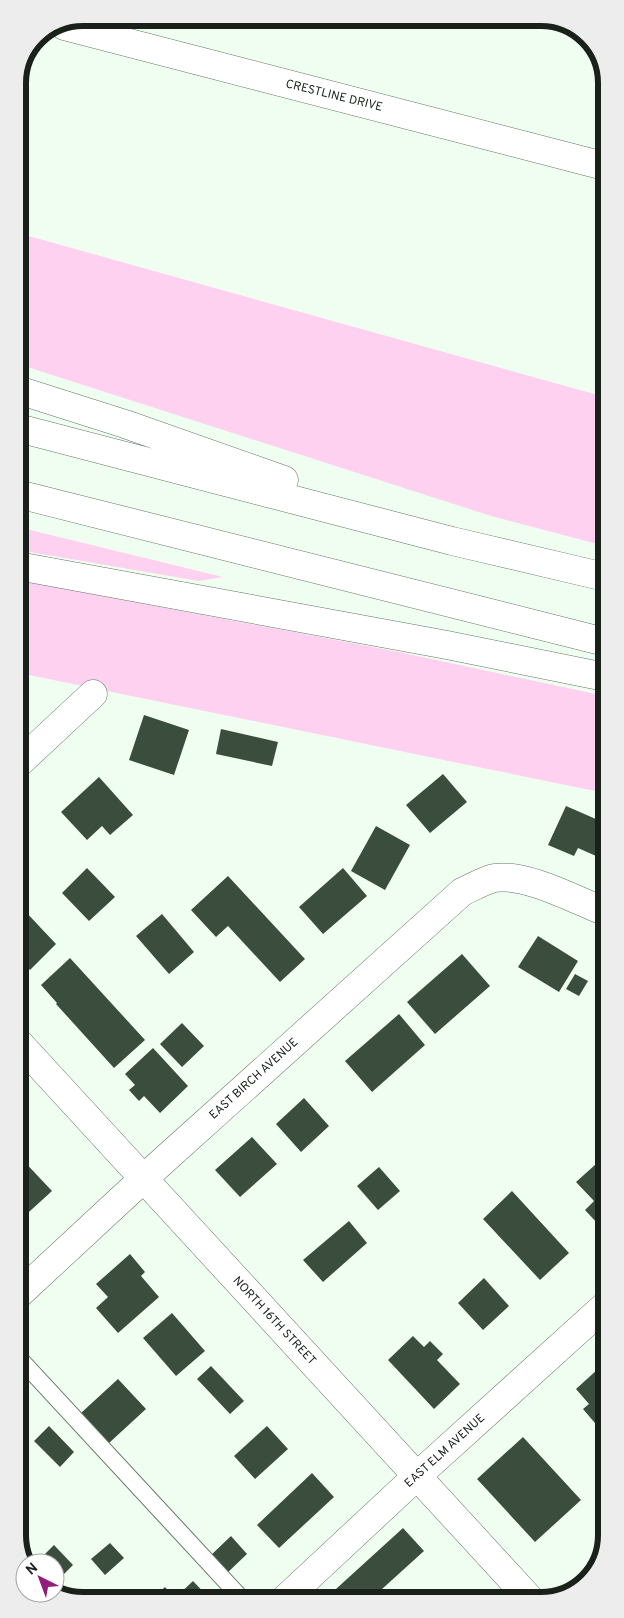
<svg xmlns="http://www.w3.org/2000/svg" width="624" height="1618" font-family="Overpass,sans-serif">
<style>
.green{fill:#fed1f0}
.building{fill:#3b4d3c}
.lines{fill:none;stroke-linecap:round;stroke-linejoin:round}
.service-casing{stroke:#637764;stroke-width:18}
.minor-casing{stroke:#637764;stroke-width:29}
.motorway-casing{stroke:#637764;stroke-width:29}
.service{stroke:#fff;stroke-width:16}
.minor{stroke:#fff;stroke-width:28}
.motorway{stroke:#fff;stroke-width:28}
.labels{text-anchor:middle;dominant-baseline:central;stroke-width:5;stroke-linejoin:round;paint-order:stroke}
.street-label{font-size:12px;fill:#19211a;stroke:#fff}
.rim{fill:none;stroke:#19211a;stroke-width:6}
</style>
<rect width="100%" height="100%" fill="#f0fef1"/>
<path class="green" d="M18 233 605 397V546L491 516 18 364Z
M18 527 223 577 199 581 18 550Z
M18 580 394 651 605 696V793L19 673Z"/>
<path class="building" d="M144 715 189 730 174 775 129 760Z
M221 729 278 742 272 766 216 754Z
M443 774 467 802 430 833 406 805Z
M99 777 133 815 110 835 102 826 87 840 61 812Z
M566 806 605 823V866L603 865 605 860 578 848 574 856 548 845Z
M376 826 410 845 385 890 351 871Z
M87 868 115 897 89 921 62 893Z
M343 868 367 896 323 934 299 907Z
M228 876 305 959 280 982 228 926 216 937 191 910Z
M23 909 56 944 30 970 19 959V913Z
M162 914 194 952 169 974 136 936Z
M538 936 578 961 559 992 518 967Z
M462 954 490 986 435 1034 407 1002Z
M70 958 145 1040 114 1068 56 1004 57 1003 41 985Z
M575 974 588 981 579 996 566 989Z
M399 1014 425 1045 372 1092 345 1061Z
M182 1023 204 1046 182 1067 160 1044Z
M153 1048 188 1086 160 1113 144 1096 139 1101 129 1090 135 1085 125 1074Z
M304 1098 329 1126 301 1152 276 1124Z
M252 1137 277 1164 240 1197 215 1170Z
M19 1156 52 1191 19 1221Z
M596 1164 606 1175V1218L599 1225 585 1210 594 1201 576 1182Z
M379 1167 400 1191 378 1210 357 1186Z
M512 1191 569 1253 540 1280 483 1219Z
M349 1221 367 1243 323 1282 303 1260Z
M130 1254 145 1272 141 1276 159 1297 118 1333 96 1308 108 1297 96 1284Z
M484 1278 509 1306 483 1330 458 1303Z
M172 1313 205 1351 176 1376 143 1338Z
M413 1336 424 1347 430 1341 443 1354 437 1360 460 1384 434 1409 388 1360Z
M211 1366 244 1401 230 1414 197 1379Z
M598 1369 606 1378V1424L600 1429 583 1409 589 1404 576 1389Z
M118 1379 146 1409 109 1443 81 1413Z
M49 1426 74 1452 60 1467 34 1441Z
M267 1426 288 1449 255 1479 234 1456Z
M523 1437 581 1500 535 1542 477 1479Z
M312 1473 334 1497 279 1548 257 1525Z
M20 1484 27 1491 20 1497Z
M403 1528 424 1551 371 1599H325Z
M231 1536 247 1554 225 1575 209 1557Z
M110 1543 124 1558 105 1575 91 1559Z
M54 1545 73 1565 55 1583V1563H36Z
M598 1559 593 1574 590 1577 585 1571Z
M193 1581 211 1600H151L165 1587 175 1598Z"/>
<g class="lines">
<g class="service-casing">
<path id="service" d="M20 1359 243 1600"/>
</g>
<g class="minor-casing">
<path id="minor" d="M64 26 604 166
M19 763 93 694
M19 1043 529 1598
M19 1294 143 1179 462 892C473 887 483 881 494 878 527 873 575 900 606 912
M285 1599 417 1476 606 1305"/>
</g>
<g class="motorway-casing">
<path id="motorway" d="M18 390 125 424 284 480
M18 428 452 541 605 577
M18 494 605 642
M18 566 447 645 605 677"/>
</g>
<use href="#service" class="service"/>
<use href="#minor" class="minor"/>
<use href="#motorway" class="motorway"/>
</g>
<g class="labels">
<g class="street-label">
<text transform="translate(334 96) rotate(14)">CRESTLINE DRIVE</text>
<text transform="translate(254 1079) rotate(-42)">EAST BIRCH AVENUE</text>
<text transform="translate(274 1321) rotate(47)">NORTH 16TH STREET</text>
<text transform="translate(445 1451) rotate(-42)">EAST ELM AVENUE</text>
</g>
</g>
<path d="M0 0H624V1618H0ZM83 26H541A57 57 0 0 1 598 83V1535A57 57 0 0 1 541 1592H83A57 57 0 0 1 26 1535V83A57 57 0 0 1 83 26Z" fill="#ededed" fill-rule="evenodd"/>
<path class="rim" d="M83 26H541A57 57 0 0 1 598 83V1535A57 57 0 0 1 541 1592H83A57 57 0 0 1 26 1535V83A57 57 0 0 1 83 26Z"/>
<g transform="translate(40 1578) rotate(318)"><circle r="24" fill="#ffffff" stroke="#a3a6a3"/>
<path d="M0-4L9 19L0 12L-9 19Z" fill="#921d7b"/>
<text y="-8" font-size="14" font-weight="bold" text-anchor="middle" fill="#19211a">N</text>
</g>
</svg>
